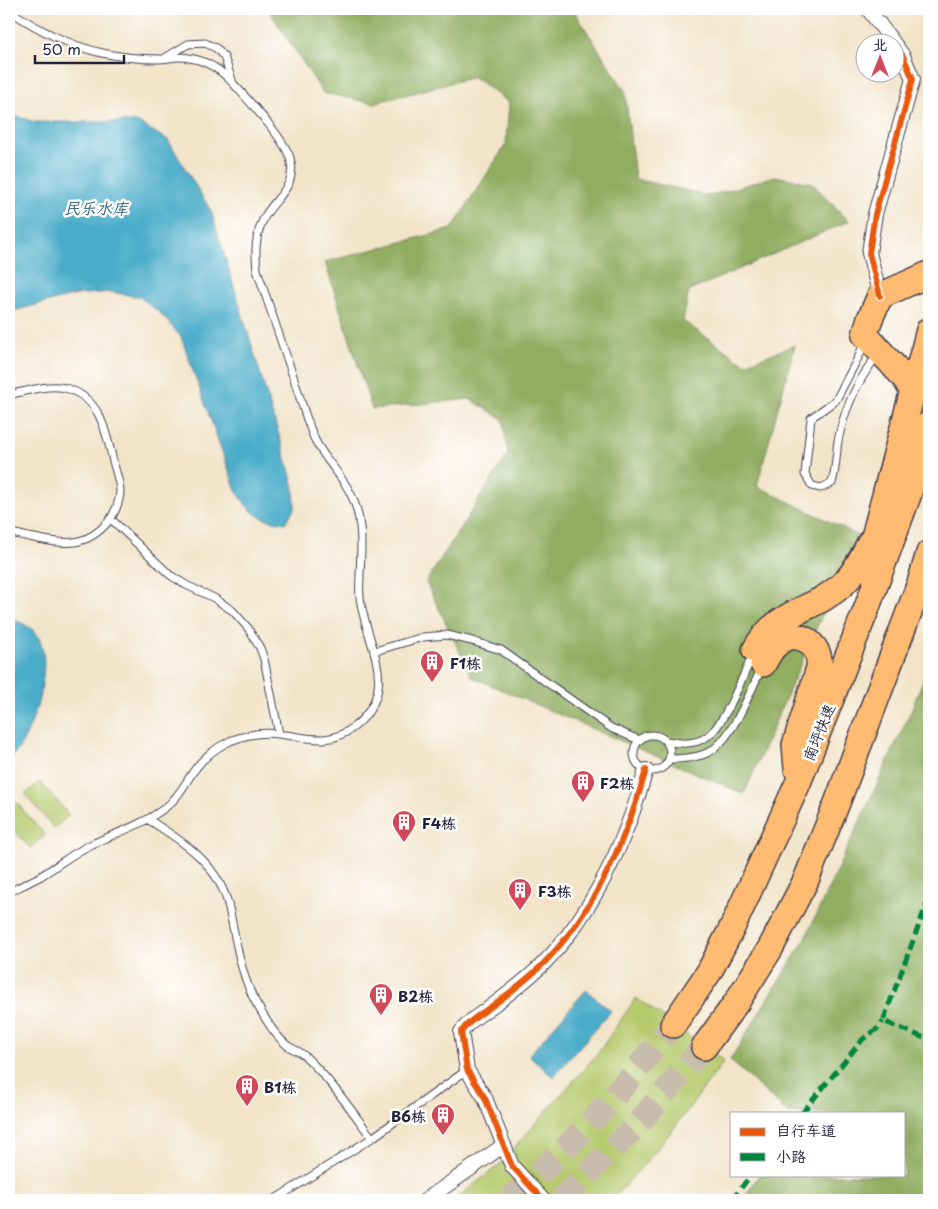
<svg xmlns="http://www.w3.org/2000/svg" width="938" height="1209" font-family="'Playpen Sans','LXGW WenKai TC',sans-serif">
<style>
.green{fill:#b6c96c;stroke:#6c7654}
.forest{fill:#90ad60;stroke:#59684e}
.water{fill:#4aacc9;stroke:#366782}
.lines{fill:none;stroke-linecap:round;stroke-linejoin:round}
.highway-tunnel{stroke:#c8bdad;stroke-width:25;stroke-dasharray:25 12;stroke-linecap:butt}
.lane-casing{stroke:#413f50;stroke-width:9}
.street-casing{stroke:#413f50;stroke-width:16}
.highway-casing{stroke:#413f50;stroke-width:28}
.lane{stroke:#fff;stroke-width:7}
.street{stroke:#fff;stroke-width:14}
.highway{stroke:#ffbb71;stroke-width:25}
.quiet{stroke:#00873e;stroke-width:5;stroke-dasharray:10 5;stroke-linecap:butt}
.cycleway-casing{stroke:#fff;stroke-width:9}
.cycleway{stroke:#e8590c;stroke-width:6}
.labels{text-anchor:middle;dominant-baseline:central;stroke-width:5;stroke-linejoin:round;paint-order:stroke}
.poi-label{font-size:15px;font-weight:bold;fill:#22223b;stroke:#fff;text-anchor:start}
.street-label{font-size:15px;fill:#22223b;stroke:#fff}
.water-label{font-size:16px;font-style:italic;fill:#34607b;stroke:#fff}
</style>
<rect width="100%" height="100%" fill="#fff"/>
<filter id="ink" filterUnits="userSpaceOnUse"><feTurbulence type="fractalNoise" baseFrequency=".02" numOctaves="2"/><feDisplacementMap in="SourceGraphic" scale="10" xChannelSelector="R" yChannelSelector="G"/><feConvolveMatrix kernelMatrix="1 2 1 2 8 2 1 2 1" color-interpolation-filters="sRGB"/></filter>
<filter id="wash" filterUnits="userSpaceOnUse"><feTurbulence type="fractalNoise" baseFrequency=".0096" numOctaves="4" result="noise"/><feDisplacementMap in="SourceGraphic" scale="20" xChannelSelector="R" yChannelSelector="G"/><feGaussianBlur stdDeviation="1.12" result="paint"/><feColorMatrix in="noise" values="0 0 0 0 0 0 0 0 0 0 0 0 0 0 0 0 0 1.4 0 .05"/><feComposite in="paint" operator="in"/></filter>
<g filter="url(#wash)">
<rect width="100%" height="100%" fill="#f2e4c9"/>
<path class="green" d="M40 782 69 815 54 828 25 794Z
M16 802 45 835 30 848 9 824V808Z
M636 998 724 1061C688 1110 653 1158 611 1200H454L498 1166 598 1053Z"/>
<path class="forest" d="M268 9H573L625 91 635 179 710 196 775 176 812 183 849 221 689 291 683 321 745 364 795 345 757 486 857 535 744 794 472 677 426 582 508 454 503 419 470 399 372 409 325 262 452 229 506 144 509 103 474 77 374 103 323 93Z
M929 665V1200H742L759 1175H904V1113H788L730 1060 805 939 911 711Z"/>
<path class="water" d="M9 113 34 122H137L168 140 211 211 288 465 294 488 295 508 285 523C257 519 251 514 236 490L181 337 162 315 140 297 110 292 76 295 9 312Z
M9 618C20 622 31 626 38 636 55 663 32 741 9 760Z
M586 990 611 1011 553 1077 529 1055Z"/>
</g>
<g filter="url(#ink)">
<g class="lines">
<path class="highway-tunnel" d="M510 1200 567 1147 608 1104 673 1025
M561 1200 636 1126 704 1047"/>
<g class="lane-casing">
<path id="lane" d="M9 10C38 30 68 45 102 53 121 57 140 59 159 59 166 59 172 57 178 57 200 57 217 66 232 82 247 99 284 138 290 158 298 187 275 197 264 218 255 235 255 252 257 270 269 306 281 341 293 376 300 397 306 420 315 440 326 462 347 480 355 504 363 527 361 551 360 575 360 582 359 590 360 597 365 643 402 687 355 726 330 747 307 737 278 734 262 732 245 735 230 741 215 748 202 759 193 772 184 785 178 798 166 807 143 825 116 833 90 845 72 854 57 866 41 876 30 882 19 887 9 892
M165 58 188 44 205 43 216 48 224 57 232 80
M864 340 860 354 836 400 811 418 805 474 812 486 821 488 832 483C836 469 836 455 838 441 844 410 858 380 877 356
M9 395C27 391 47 384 65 388 99 397 105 427 112 457 114 467 119 479 120 490 120 501 115 514 108 522 87 546 67 545 39 539 29 537 18 535 9 532
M111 519 170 575 186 585 214 598 233 611 248 628 260 648 264 659 279 734
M375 651 423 637 447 635 472 641 501 650 611 728 639 740
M634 753a18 18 0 1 1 36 0a18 18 0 1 1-36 0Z
M667 741C680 744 696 745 708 736 725 723 741 680 751 659
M670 759C684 759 703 758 715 748 735 732 751 690 762 667
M149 820C184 842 219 864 229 908 236 939 240 974 256 1003 265 1018 274 1035 288 1046 294 1050 302 1052 307 1058 332 1082 351 1110 372 1138
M274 1200 372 1138 467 1070"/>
</g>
<g class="street-casing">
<path id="street" d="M868 9 893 42
M880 296 869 253 875 214 913 79 903 56 896 46
M426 1200 504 1145
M543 1200 512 1166 485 1098 467 1070 461 1032C470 1019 483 1013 496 1003 512 991 528 979 543 964 595 911 626 840 646 770"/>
</g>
<g class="highway-casing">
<path id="highway" d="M913 392 905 378 865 335 869 321 880 296 929 274
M871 571 875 533 929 330
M755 650C777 609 813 612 843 584 855 573 863 556 870 542
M763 664C767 658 770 650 776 645 796 626 822 643 819 668L795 745 797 769
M673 1025 709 972 732 928 798 783 866 610 908 496 929 424
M704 1047 736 1003 770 949 806 880 837 803 920 583 929 553"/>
</g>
<use href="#lane" class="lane"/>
<use href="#street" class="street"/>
<use href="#highway" class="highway"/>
<path class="quiet" d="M929 898 883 1021 929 1040
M802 1113 863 1039 877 1029 883 1021
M732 1200 751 1175"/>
<g class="cycleway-casing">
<path id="cycleway" d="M880 296 869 253 875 214 913 79 903 56 896 46
M543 1200 512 1166 485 1098 467 1070 461 1032C470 1019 483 1013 496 1003 512 991 528 979 543 964 595 911 626 840 646 770"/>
</g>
<use href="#cycleway" class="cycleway"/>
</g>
</g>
<defs>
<g id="building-pin" transform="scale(1.25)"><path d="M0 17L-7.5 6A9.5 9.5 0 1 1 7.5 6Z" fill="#d1495b" stroke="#fff"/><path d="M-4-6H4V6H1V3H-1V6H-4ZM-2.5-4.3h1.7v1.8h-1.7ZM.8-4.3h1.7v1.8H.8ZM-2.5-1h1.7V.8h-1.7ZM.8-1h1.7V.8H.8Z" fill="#fff"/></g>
</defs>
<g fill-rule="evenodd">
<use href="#building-pin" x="432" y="662"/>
<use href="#building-pin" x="583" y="782"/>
<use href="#building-pin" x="404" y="822"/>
<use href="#building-pin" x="520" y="890"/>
<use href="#building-pin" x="381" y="995"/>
<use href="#building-pin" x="247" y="1086"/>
<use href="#building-pin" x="443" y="1115"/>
</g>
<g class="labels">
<g class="poi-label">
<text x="450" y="662">F1栋</text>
<text x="600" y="782">F2栋</text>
<text x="422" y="822">F4栋</text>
<text x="538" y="890">F3栋</text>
<text x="398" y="995">B2栋</text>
<text x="264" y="1086">B1栋</text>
<text x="426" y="1115" text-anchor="end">B6栋</text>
</g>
<g class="street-label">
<text transform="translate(818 732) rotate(-68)">南坪快速</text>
</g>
<g class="water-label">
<text x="96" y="207">民乐水库</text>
</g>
</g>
<rect width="938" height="1209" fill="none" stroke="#fff" stroke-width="30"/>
<rect x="730" y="1112" width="175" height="65" fill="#ffffff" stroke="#a7a7b1"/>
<rect x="740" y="1128" width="25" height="8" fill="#e8590c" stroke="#a7a7b1"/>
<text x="776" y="1136" font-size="15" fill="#22223b">自行车道</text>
<rect x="740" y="1153" width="25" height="8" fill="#00873e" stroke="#a7a7b1"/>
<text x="776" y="1162" font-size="15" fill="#22223b">小路</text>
<g transform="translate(880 58)"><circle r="24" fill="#ffffff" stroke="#a7a7b1"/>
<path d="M0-4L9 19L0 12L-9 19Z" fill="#d1495b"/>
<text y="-8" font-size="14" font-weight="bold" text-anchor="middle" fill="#22223b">北</text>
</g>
<path d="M35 55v8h89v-8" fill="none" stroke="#22223b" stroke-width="2.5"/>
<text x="42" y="55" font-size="15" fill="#22223b" stroke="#ffffff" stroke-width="4" paint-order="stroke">50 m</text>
</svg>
